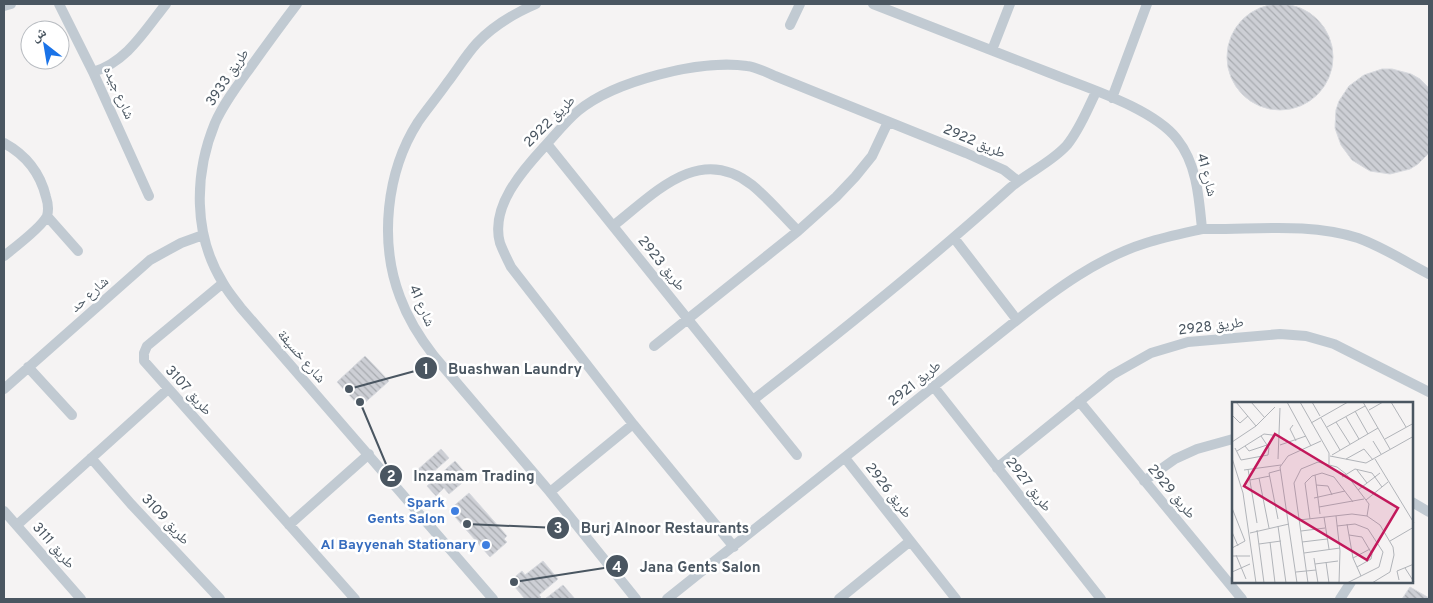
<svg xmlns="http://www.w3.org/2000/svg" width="1433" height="603" font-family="Overpass,'Noto Naskh Arabic',sans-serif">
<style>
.building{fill:url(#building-back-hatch);stroke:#d7d9de}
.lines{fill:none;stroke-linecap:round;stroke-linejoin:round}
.street{stroke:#c1cad2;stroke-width:10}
.shop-dot{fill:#3f7fe0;stroke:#fff;stroke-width:2}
.labels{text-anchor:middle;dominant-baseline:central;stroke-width:5;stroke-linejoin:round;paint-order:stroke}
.street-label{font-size:14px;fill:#4a5661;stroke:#fff}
.shop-label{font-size:14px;font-weight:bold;fill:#366cbe;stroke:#fff;text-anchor:end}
.inset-road{fill:none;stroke:#b1b4b9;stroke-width:1}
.view{fill:#c2185b;fill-opacity:0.15;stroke:#c2185b;stroke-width:2.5}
.inset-edge{fill:none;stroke:#4a5661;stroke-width:2.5}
.leader{fill:none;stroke:#4a5661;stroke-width:2}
.callout-dot{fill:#4a5661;stroke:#fff;stroke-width:2}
.mark-label{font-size:15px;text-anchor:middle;font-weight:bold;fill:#fff}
.callout-label{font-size:15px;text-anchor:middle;font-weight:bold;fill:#4a5661;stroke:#fff;stroke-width:5;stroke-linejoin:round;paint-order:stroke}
</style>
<defs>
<pattern id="building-back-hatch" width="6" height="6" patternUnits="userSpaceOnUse" patternTransform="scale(1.25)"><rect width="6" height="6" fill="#cdcfd5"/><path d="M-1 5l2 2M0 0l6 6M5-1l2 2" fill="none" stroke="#a8abb0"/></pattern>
</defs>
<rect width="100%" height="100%" fill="#f5f3f3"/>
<path class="building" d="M1227 57a53 53 0 1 1 106 0a53 53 0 1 1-106 0Z
M1382 69H1392L1411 74 1420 79 1429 88V153L1418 164 1410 169 1390 174 1370 171 1352 160 1341 145 1335 128 1336 110 1339 101 1349 86 1364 75Z
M365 356 389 381 360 407 337 382Z
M441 449 449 458 423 481 415 472Z
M455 461 469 477 449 494 444 488 436 496 427 486Z
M469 493 507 536 504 539 507 542 490 557 449 510Z
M543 561 558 579 539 595 541 597 539 599H525L510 581 522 571 525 575Z
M563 585 575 599H545Z
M1410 587 1429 598V599H1402Z"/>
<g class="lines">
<path class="street" d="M59 4 93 72 149 196
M297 4C281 25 265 47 250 68 237 86 224 103 215 123 194 174 193 235 223 283 228 292 235 300 241 308L493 599
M536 4C515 13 493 26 477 43 466 55 457 70 447 83 438 96 427 109 418 122 386 172 379 242 400 297 408 319 420 338 434 356L550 492 636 599
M873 4C932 27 991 50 1050 73 1087 88 1153 108 1177 139 1197 164 1199 198 1202 229 1254 230 1308 222 1358 238 1383 247 1406 262 1429 274
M4 6 11 4
M790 25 800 4
M992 50 1010 4
M93 72C127 62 145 30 166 4
M1112 98 1147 4
M4 143C26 155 40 172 46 197 48 203 49 209 47 216 42 227 14 248 4 256
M547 144 797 455
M47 216 78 251
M613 226C654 194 699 143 752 185 768 198 783 216 798 231
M954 238 1017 320
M223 283 147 346 144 353V361L355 599
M654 346 798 231 836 197 855 177 872 156 888 122
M28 367 72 415
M934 387 1101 599
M4 389 150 260 181 243 203 235
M753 400C841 332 928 262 1010 188 1028 172 1051 163 1067 145 1080 129 1087 110 1096 92
M1079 401 1242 599
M91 458 131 504 220 599
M845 458 956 599
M997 468 1112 375 1151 353 1188 342 1280 334 1306 336 1334 344 1429 392
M1144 481 1175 459 1197 449 1233 439
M550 492 633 424
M1412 502 1429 512
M4 511 81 599
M17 525 168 389
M289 525 369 454
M734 547 633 424 511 267C507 259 503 251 500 243 490 207 522 171 544 147 555 135 566 121 578 111 614 81 701 59 747 66 756 67 766 72 775 76L966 153 1004 170 1018 181
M667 599 1017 320C1056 289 1098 258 1146 243 1164 237 1184 233 1202 229
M839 599 909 542
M1340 599 1351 582"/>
</g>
<g class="shop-dot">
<circle cx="455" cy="511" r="5"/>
<circle cx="486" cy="545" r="5"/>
</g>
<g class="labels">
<g class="street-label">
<text transform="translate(228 78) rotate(-56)">طريق 3933</text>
<text transform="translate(118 93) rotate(66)">شارع جيده</text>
<text transform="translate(550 122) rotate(-45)">طريق 2922</text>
<text transform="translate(974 142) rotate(23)">طريق 2922</text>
<text transform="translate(1206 175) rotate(75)">شارع 41</text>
<text transform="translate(661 264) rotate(51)">طريق 2923</text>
<text transform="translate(90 295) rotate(-42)">شارع حد</text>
<text transform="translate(421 306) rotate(66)">شارع 41</text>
<text transform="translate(1211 327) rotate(-7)">طريق 2928</text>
<text transform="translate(301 357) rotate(49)">شارع خسيفة</text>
<text transform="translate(915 384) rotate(-39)">طريق 2921</text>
<text transform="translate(188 391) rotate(48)">طريق 3107</text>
<text transform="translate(1028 485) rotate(52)">طريق 2927</text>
<text transform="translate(888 491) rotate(52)">طريق 2926</text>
<text transform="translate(1171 492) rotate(50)">طريق 2929</text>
<text transform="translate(165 520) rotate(47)">طريق 3109</text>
<text transform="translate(53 546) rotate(49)">طريق 3111</text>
</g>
<g class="shop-label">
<text x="445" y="503">Spark<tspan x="445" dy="16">Gents Salon</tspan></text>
<text x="476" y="545">Al Bayyenah Stationary</text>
</g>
</g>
<g transform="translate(1232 402)">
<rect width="181" height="181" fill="#f5f3f3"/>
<path class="inset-road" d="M4 0 24 24M19 0 33 16M55 0 79 44M68 0 97 51V62M80 0 88 14M131 0 158 47M159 0 174 25M137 8 151 0M123 9 136 32M0 13 8 21 16 14M114 15 127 37M89 16 108 48M104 20 118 42M79 21 116 0M61 23 58 27 64 39M95 25 133 4M153 37 182 21M141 39 149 52M0 40 24 24 43 5M48 43 74 34M13 44 17 49 35 43M3 46 9 58 36 53 37 46 29 34M5 49 32 32 48 34M100 53 146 26M98 54 134 61 182 34M0 56 11 91 24 181M46 57 48 6M114 57 132 47 141 58M143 57 182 121M16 67 25 121M12 68 49 63M125 68 135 81M83 73 88 112M110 75 123 67 140 71 150 85M27 76 37 126M18 78 38 74M84 83 96 84 100 93M126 88 148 71M82 96 113 89M134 98 156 80M87 105 132 97M0 106 13 139 0 146M104 114 108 149 107 181M92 115 97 147M46 117 37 71 48 68M78 117 73 81 80 74 90 71 102 75 121 100M67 118 120 112 135 114M115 122 121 156 129 174M46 124 54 181M105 124 123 122 136 127 151 150 147 165 115 181M25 128 32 181M69 129 93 126M0 130 6 144M18 131 57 122M117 133 130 135 140 152 139 157 125 165M158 139 182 125M38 140 43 181M70 140 95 137M27 142 49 139M72 151 108 146M4 153 14 177M0 154H18M82 156 86 181M121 156 138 147M94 160 97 181M83 162 106 159M173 166 182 180M0 170 18 162M64 170 84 168M167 178 165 169 182 162M65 181 48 65 56 54 89 39M76 181 62 81 69 67 86 60 105 65 114 72 137 102 135 114 148 123 161 145 162 153 158 170 140 181"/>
<path class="view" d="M43 32 166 106 135 158 12 84Z"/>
<rect width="181" height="181" class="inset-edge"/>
</g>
<path class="leader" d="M349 389L426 368M360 402L391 476M467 524L558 528M514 582L617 566"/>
<g class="callout-dot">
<circle cx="349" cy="389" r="5"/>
<circle cx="360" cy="402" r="5"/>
<circle cx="467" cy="524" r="5"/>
<circle cx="514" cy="582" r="5"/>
<circle cx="426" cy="368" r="12"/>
<circle cx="391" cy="476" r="12"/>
<circle cx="558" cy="528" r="12"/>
<circle cx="617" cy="566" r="12"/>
</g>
<g class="mark-label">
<text x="426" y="374">1</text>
<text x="391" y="481">2</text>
<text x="558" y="533">3</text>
<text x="617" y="572">4</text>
</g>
<g class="callout-label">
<text x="515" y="374">Buashwan Laundry</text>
<text x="474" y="481">Inzamam Trading</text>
<text x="665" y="533">Burj Alnoor Restaurants</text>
<text x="700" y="572">Jana Gents Salon</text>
</g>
<rect width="1433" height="603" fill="none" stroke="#4a5661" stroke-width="10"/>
<g transform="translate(45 45) rotate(329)"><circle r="24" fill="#ffffff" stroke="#b7bbc0"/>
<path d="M0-4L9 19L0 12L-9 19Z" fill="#1a73e8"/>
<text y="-8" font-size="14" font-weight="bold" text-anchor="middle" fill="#4a5661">ش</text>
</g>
</svg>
